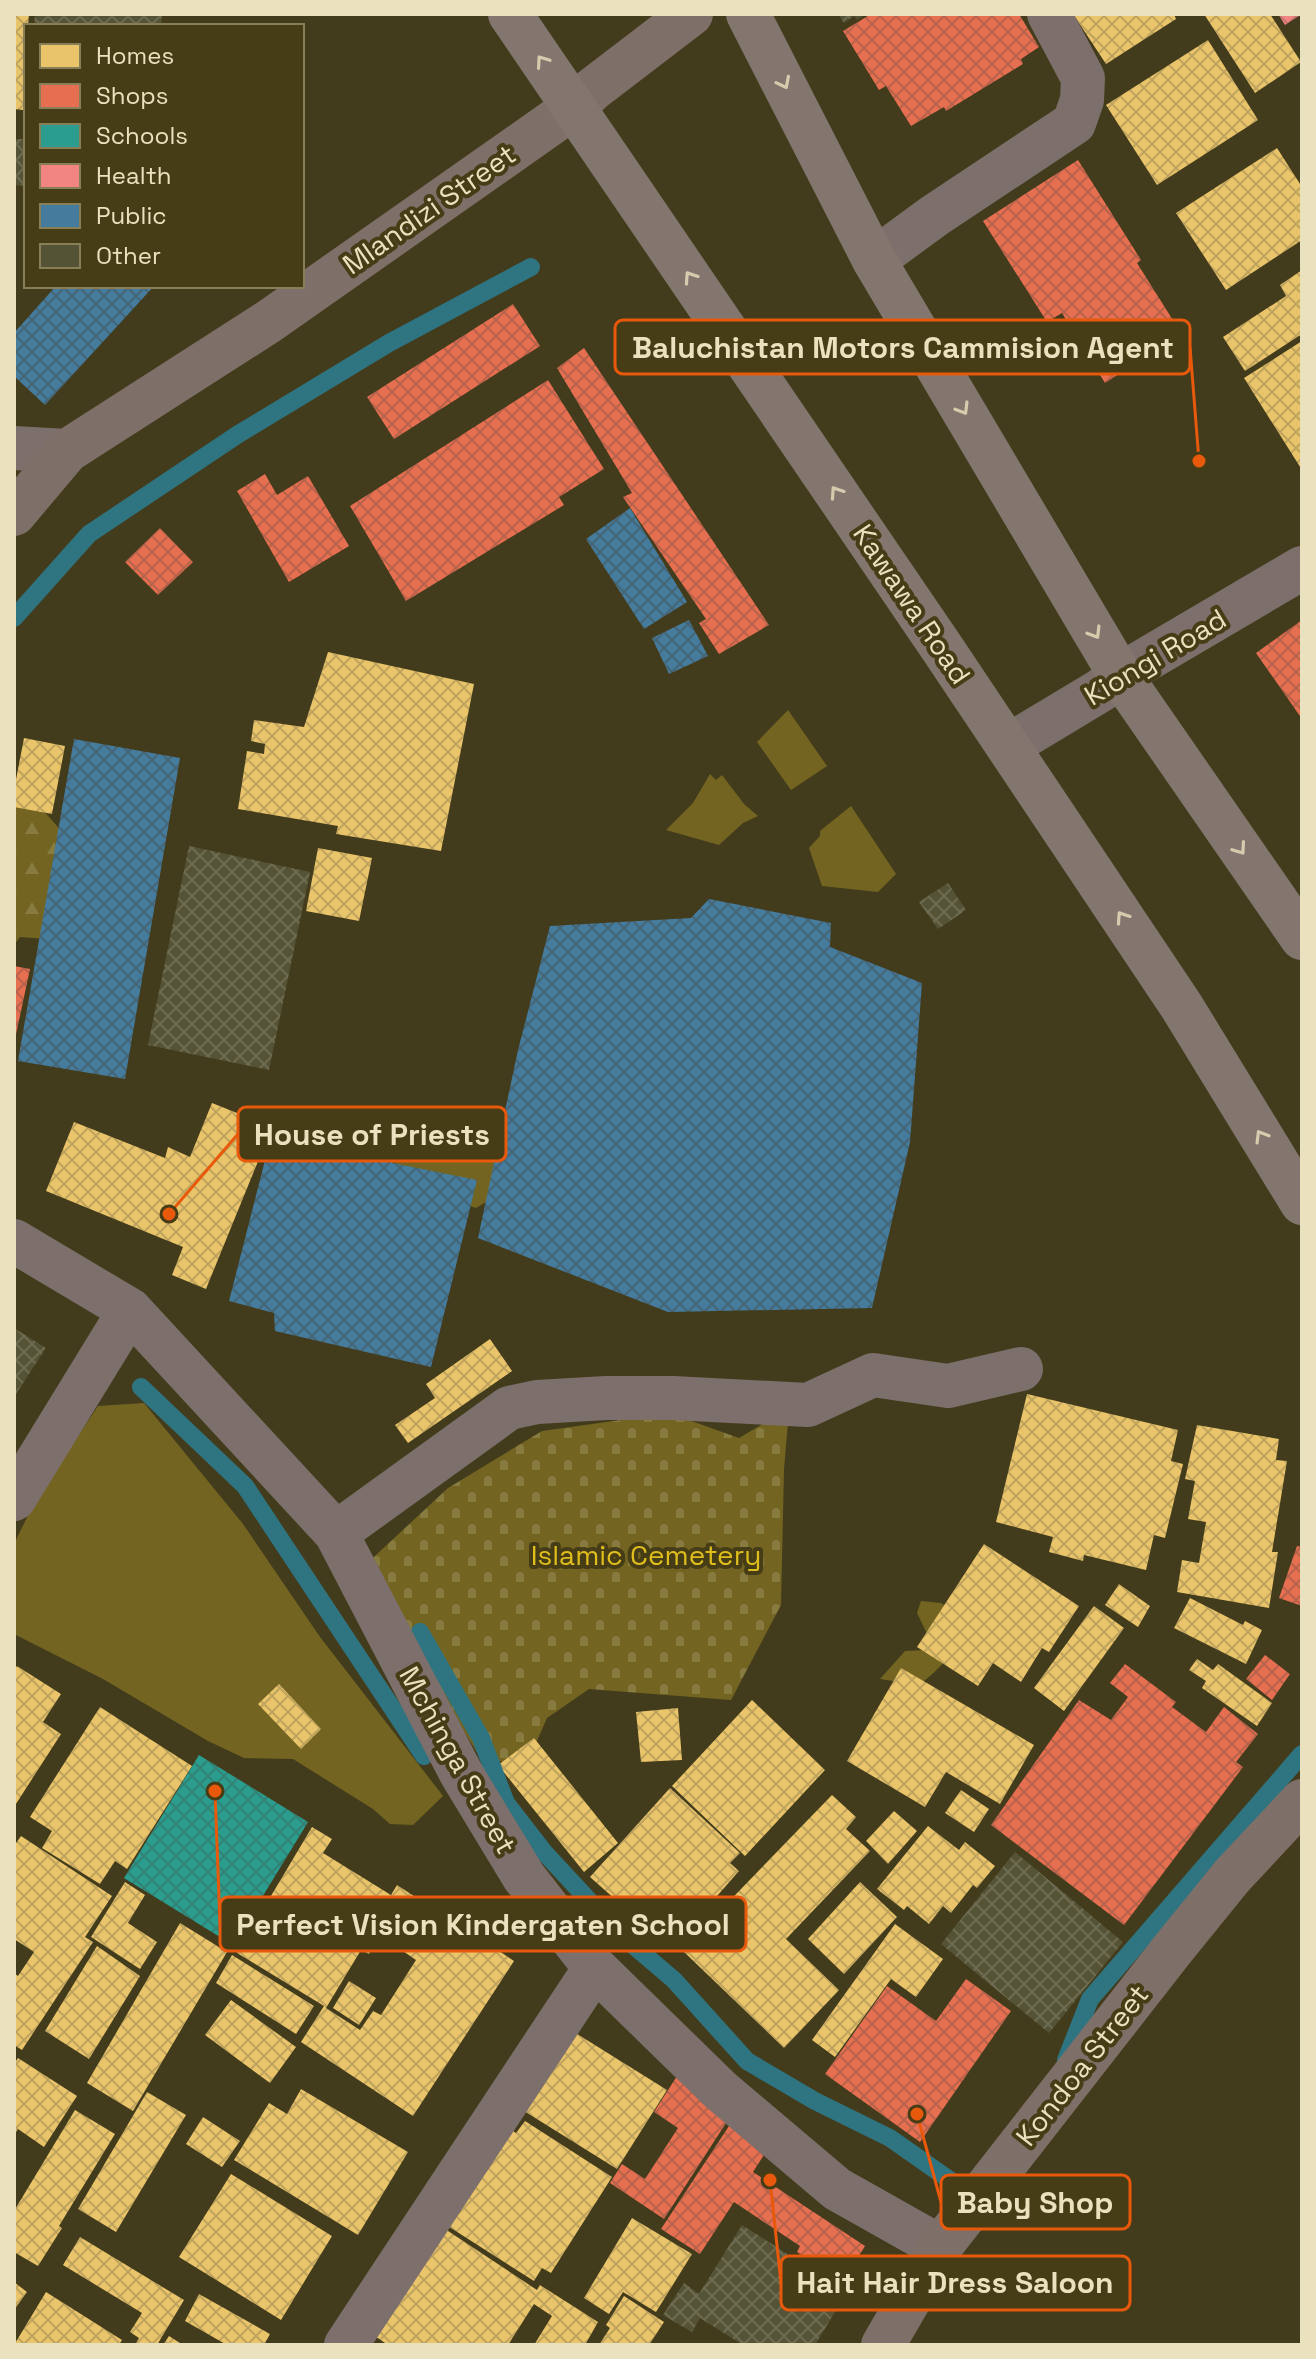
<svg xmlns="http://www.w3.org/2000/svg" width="1316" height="2359" font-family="'Space Grotesk',sans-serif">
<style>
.green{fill:#736521}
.forest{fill:url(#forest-firs)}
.cemetery{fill:url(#cemetery-stones)}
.homes{fill:url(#homes-cross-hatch)}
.shops{fill:url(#shops-cross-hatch)}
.schools{fill:url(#schools-cross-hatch)}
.health{fill:url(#health-cross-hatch)}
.public{fill:url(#public-cross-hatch)}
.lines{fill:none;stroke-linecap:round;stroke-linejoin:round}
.stream{stroke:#2f7481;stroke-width:18}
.building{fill:url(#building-cross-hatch)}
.street{stroke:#7d6f6b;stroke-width:44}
.secondary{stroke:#7e6f68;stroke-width:44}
.primary{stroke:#83766e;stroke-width:44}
.oneway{stroke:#d5ccae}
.labels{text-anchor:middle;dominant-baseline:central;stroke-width:8;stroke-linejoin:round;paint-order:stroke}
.street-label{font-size:28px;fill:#eae2be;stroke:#463d16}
.park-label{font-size:28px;fill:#debd1c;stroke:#463d16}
.leader{fill:none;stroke:#e8590c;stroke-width:3}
.callout-dot{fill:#e8590c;stroke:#463d16;stroke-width:3}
.callout{fill:#463d16;stroke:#e8590c;stroke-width:3}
.callout-label{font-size:30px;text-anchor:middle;font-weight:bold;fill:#eae2be}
</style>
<defs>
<pattern id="forest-firs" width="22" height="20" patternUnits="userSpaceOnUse" patternTransform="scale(2)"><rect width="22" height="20" fill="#736521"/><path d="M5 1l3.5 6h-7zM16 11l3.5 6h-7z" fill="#877b3f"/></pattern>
<pattern id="cemetery-stones" width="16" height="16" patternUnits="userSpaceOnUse" patternTransform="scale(2)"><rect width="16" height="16" fill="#736521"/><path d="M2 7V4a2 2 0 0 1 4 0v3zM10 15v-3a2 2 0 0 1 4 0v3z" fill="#877b3f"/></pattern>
<pattern id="homes-cross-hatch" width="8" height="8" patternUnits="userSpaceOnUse" patternTransform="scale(2)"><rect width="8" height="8" fill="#e9c46a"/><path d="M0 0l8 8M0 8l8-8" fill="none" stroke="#c0a45e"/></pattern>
<pattern id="shops-cross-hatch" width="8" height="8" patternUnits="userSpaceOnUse" patternTransform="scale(2)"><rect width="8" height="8" fill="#e76f51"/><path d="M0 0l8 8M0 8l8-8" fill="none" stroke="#b7624a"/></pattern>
<pattern id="schools-cross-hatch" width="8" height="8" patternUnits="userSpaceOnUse" patternTransform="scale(2)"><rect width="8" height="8" fill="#2a9d8f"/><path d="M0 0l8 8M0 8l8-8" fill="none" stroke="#328275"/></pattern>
<pattern id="health-cross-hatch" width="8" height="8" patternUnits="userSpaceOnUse" patternTransform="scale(2)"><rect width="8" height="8" fill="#f28482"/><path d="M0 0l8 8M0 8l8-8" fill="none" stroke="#c77470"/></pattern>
<pattern id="public-cross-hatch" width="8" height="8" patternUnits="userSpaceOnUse" patternTransform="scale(2)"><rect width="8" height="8" fill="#457b9d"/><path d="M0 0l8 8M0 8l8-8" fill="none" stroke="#456575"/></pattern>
<pattern id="building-cross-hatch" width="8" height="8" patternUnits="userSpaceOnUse" patternTransform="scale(2)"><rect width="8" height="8" fill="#545336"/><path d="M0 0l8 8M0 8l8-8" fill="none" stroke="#6d6b51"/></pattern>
</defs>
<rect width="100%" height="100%" fill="#433c1c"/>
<path class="green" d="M788 710 827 766 791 790 757 742Z
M710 774 716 780 722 775 744 804 758 816 743 823 719 845 666 830 693 803Z
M851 806 896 874 878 892 822 886 809 848 820 836V831Z
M383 1108 467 1135 471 1143 511 1155 486 1202 476 1208 398 1180 397 1164 379 1159 347 1163 360 1133Z
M144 1403 243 1524 320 1637 443 1796 413 1825 390 1824 373 1809 293 1759 244 1758 208 1741 103 1679 14 1634V1544L35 1501 98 1406Z
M921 1601 941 1603 964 1618C962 1647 941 1668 919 1685L880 1679 905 1651 927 1650 930 1640 917 1613Z"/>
<path class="forest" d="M14 791 40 807 66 836 74 941 20 937 14 945Z"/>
<path class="cemetery" d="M680 1417 739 1438 768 1421 788 1422 784 1469 781 1605 731 1700 589 1689 547 1718 535 1745 510 1762 482 1760 361 1569 448 1488 542 1431 621 1420Z"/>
<path class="homes" d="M14 14H29L28 26H26L23 110 14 109Z
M1073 14H1174L1176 19 1106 64Z
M1204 14H1270L1301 62 1255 93Z
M1208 40 1258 120 1157 185 1106 105Z
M1277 148 1302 187V240L1226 290 1176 213Z
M1302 270V334L1245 371 1223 337 1286 296 1280 285Z
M1302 341V470L1244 378Z
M328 652 474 684 441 851 336 834 338 826 238 809 247 751 264 754 265 744 251 741 254 720 304 727Z
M24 738 65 746 52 814 14 807V790Z
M318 848 372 858 359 921 306 911Z
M212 1103 272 1127 206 1289 172 1275 183 1247 46 1191 74 1122 165 1158 168 1147 190 1157Z
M317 1212 375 1226 360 1288 303 1272Z
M490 1339 512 1371 408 1443 395 1425 435 1398 426 1384Z
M1027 1394 1178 1430 1171 1461 1183 1464 1165 1538 1154 1535 1146 1570 1084 1555 1083 1561 1049 1552 1053 1537 996 1522Z
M1197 1425 1279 1439 1276 1460 1287 1461 1272 1552H1278L1269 1608 1177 1592 1182 1560 1199 1563 1206 1522 1188 1519 1195 1481 1185 1479Z
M984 1544 1079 1606 1049 1652 1042 1648 1021 1682 993 1663 978 1686 917 1647Z
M1119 1584 1150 1606 1138 1627 1105 1605Z
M1190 1598 1243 1625 1245 1621 1262 1630 1246 1664 1174 1628Z
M1094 1606 1124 1628 1064 1711 1034 1688Z
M1197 1659 1213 1670 1218 1664 1272 1703 1257 1726 1202 1688 1206 1681 1189 1670Z
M17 1666 61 1694 43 1722 61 1734 14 1807V1670Z
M901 1668 1034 1745 1000 1804 946 1772 925 1807 847 1761Z
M279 1684 321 1729 301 1749 258 1704Z
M752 1700 825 1770 745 1856 672 1786Z
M100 1707 192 1766 127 1869 115 1861 100 1884 42 1848 52 1831 30 1817Z
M678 1708 682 1760 641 1762 636 1712Z
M534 1738 618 1843 584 1872 498 1765Z
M670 1788 740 1853 730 1863 739 1871 696 1920 702 1926 686 1944 670 1929 661 1940 590 1877Z
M961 1790 989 1809 974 1832 945 1813Z
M832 1795 856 1817 846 1829 870 1851 786 1939 839 1990 784 2048 682 1950Z
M894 1811 917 1831 888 1864 866 1841Z
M928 1826 959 1850 965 1842 995 1866 977 1888 973 1885 951 1913 943 1906 929 1924 907 1906 904 1910 877 1889Z
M312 1827 332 1839 323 1853 391 1895 397 1885 420 1900 394 1945 380 1935 369 1954 361 1950 326 2008 360 2030 373 2011 381 2015 416 1960 397 1947 426 1903 514 1961 413 2116 301 2042 324 2006 237 1953Z
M21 1836 112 1896 85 1937 93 1942 22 2050 14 2045V1973L18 1976 34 1952 14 1939V1846Z
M125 1882 145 1895 128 1923 157 1942 140 1969 91 1937Z
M860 1882 897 1917 844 1974 808 1939Z
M180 1923 227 1952 133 2111 87 2083Z
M895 1924 943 1959 916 1997 891 1979 835 2057 812 2040Z
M97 1946 140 1976 89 2059 45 2031Z
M232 1955 314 2006 296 2034 216 1983Z
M349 1981 376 1998 359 2025 333 2008Z
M231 2000 296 2047 270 2083 205 2035Z
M566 2027 667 2090 617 2169 516 2106Z
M18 2058 77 2096 44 2147 18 2129 14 2135V2064Z
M301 2089 408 2152 358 2235 234 2160 269 2103 287 2114Z
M147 2092 186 2115 116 2232 78 2209Z
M75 2110 115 2134 59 2226 62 2228 38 2266 14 2252V2211Z
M203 2117 240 2141 222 2167 186 2144Z
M525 2121 612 2177 551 2273 542 2268 534 2281 440 2221 502 2123 516 2133Z
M231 2174 332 2236 281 2320 179 2257Z
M632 2218 692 2254 656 2312 623 2292 609 2314 584 2298Z
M439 2225 537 2290 540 2285 598 2322 585 2345H534L552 2316 534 2304 508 2345H388L369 2332Z
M80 2237 184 2300 157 2345H135L139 2338 130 2332 142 2313 63 2265Z
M14 2282 27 2292 14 2310Z
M46 2292 122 2340 119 2345H14Z
M199 2294 270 2334 264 2345H227L185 2321Z
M624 2296 664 2322 649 2345H599L610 2328 606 2325Z
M169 2336 183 2345H163Z"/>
<path class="shops" d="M871 14H1019L1039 47 1021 59 1023 64 946 111 944 107 911 126 886 86 879 90 843 31Z
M1078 160 1141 260 1137 263 1181 333 1105 383 1062 313 1047 322 983 221Z
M513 304 540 346 394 439 367 397Z
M584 348 769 625 719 654 699 623 706 619 623 497 632 493 557 368Z
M548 380 604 469 559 497 564 505 406 601 350 506Z
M265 474 277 495 308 476 349 546 289 582 237 491Z
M160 528 193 562 158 595 125 562Z
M1302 620V719L1256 653Z
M14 966 30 969 15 1039H14Z
M1297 1546 1302 1547V1606L1279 1598Z
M1265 1655 1290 1674 1272 1700 1246 1679Z
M1125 1664 1176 1702 1172 1707 1206 1732 1224 1707 1258 1734 1236 1762 1243 1767 1124 1925 991 1825 1079 1700 1111 1720 1128 1697 1110 1683Z
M966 1979 1011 2011 920 2142 825 2074 887 1986 936 2021Z
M679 2073 735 2109 664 2219 610 2183 622 2164 645 2179 678 2128 654 2112Z
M731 2123 769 2147 753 2172 865 2246 852 2267 860 2273 850 2287 797 2252 800 2246 734 2202 700 2254 661 2229Z"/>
<path class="schools" d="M199 1755 308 1822 233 1945 124 1878Z"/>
<path class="health" d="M1278 14H1302L1285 25Z"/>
<path class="public" d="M56 286H154L45 405 14 376V333Z
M630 508 687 602 644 629 586 539Z
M689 620 708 656 669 674 652 638Z
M74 739 180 758 125 1079 18 1061Z
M709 899 831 923 830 947 922 983 910 1142 872 1308 668 1312 478 1238 518 1050 550 926 691 918Z
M272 1133 339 1150 341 1133 393 1151 392 1163 477 1180 431 1367 275 1331 274 1313 229 1301Z"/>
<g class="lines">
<path class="stream" d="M14 618 89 534 237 435 389 343 531 267
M141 1387 245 1486 424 1756
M420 1632 481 1738 506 1803 544 1852 620 1934 674 1980 747 2061 815 2101 890 2138 971 2195 976 2188
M1066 2060 1090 1999 1302 1754"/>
</g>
<path class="building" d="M35 14H162L161 26H34Z
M838 14H865L857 20 854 16 844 23Z
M14 139H26V186L14 185Z
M189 846 310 872 269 1070 148 1045Z
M948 883 966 910 938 929 919 902Z
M14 1328 46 1348 14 1397Z
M1015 1852 1123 1942 1049 2033 941 1944Z
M742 2225 847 2292 815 2345H743L700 2318 692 2332 663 2315 684 2283 699 2294Z"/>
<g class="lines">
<path class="street" d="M874 260 934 216 1074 123 1082 100 1083 78 1049 14
M14 448 67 451
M1008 746 1101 690 1120 675 1302 568
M14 1241 130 1310 336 1533 461 1773 524 1877 595 1968 720 2090 837 2189 940 2247
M14 1499 130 1310
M336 1533 509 1408 537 1402 606 1398H673L808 1405 873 1375 948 1386 1021 1369
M346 2345 595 1968"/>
<path class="secondary" d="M14 514 67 451 268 322 533 136 574 107 593 89 691 14
M883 2345 940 2247 1172 1950 1232 1876 1302 1801"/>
<path class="primary" d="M510 14 942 648 1182 1007 1302 1203
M748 14 874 260 1120 675 1302 938"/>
</g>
<defs><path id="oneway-chevron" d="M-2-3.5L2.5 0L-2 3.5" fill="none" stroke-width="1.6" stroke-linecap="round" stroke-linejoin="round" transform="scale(2)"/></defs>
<g class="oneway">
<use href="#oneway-chevron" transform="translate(542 61) rotate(-125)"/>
<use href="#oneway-chevron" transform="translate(784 83) rotate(63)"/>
<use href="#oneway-chevron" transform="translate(690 277) rotate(-124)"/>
<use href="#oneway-chevron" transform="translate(963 409) rotate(59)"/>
<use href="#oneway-chevron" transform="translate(836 492) rotate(-124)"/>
<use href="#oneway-chevron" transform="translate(1095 633) rotate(59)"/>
<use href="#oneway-chevron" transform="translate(1240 849) rotate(55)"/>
<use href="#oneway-chevron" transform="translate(1122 917) rotate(-124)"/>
<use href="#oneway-chevron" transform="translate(1261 1136) rotate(-121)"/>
</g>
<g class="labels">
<g class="street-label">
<text transform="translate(429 209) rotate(-35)">Mlandizi Street</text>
<text transform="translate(912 604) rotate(56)">Kawawa Road</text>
<text transform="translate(1155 657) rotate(-31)">Kiongi Road</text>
<text transform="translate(458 1760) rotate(61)">Mchinga Street</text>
<text transform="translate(1082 2065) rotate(-52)">Kondoa Street</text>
</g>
<g class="park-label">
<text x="646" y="1555">Islamic Cemetery</text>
</g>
</g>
<path class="leader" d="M1199 461L1190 347M169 1214L238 1134M215 1791L220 1924M917 2114L941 2202M770 2180L781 2283"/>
<g class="callout-dot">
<circle cx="1199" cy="461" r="8"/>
<circle cx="169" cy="1214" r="8"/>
<circle cx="215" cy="1791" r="8"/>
<circle cx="917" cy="2114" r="8"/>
<circle cx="770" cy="2180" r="8"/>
</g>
<g class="callout">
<rect x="615" y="320" width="575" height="54" rx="8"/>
<rect x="238" y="1107" width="268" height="54" rx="8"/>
<rect x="220" y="1897" width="526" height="54" rx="8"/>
<rect x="941" y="2175" width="189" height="54" rx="8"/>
<rect x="781" y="2256" width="349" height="54" rx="8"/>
</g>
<g class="callout-label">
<text x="903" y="358">Baluchistan Motors Cammision Agent</text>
<text x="372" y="1145">House of Priests</text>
<text x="483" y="1935">Perfect Vision Kindergaten School</text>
<text x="1035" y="2213">Baby Shop</text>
<text x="955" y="2293">Hait Hair Dress Saloon</text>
</g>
<rect width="1316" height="2359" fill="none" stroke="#eae2be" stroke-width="32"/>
<rect x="24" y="24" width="280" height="264" fill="#463d16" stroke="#887f59" stroke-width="2"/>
<rect x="40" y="44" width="40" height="24" fill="#e9c46a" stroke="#887f59" stroke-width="2"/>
<text x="96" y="64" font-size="24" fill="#eae2be">Homes</text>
<rect x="40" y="84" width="40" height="24" fill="#e76f51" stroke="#887f59" stroke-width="2"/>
<text x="96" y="104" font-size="24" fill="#eae2be">Shops</text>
<rect x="40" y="124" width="40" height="24" fill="#2a9d8f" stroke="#887f59" stroke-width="2"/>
<text x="96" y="144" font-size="24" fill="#eae2be">Schools</text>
<rect x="40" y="164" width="40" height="24" fill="#f28482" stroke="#887f59" stroke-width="2"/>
<text x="96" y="184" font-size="24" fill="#eae2be">Health</text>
<rect x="40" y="204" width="40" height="24" fill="#457b9d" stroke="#887f59" stroke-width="2"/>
<text x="96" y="224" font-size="24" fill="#eae2be">Public</text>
<rect x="40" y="244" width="40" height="24" fill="#545336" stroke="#887f59" stroke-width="2"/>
<text x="96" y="264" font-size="24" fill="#eae2be">Other</text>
</svg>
